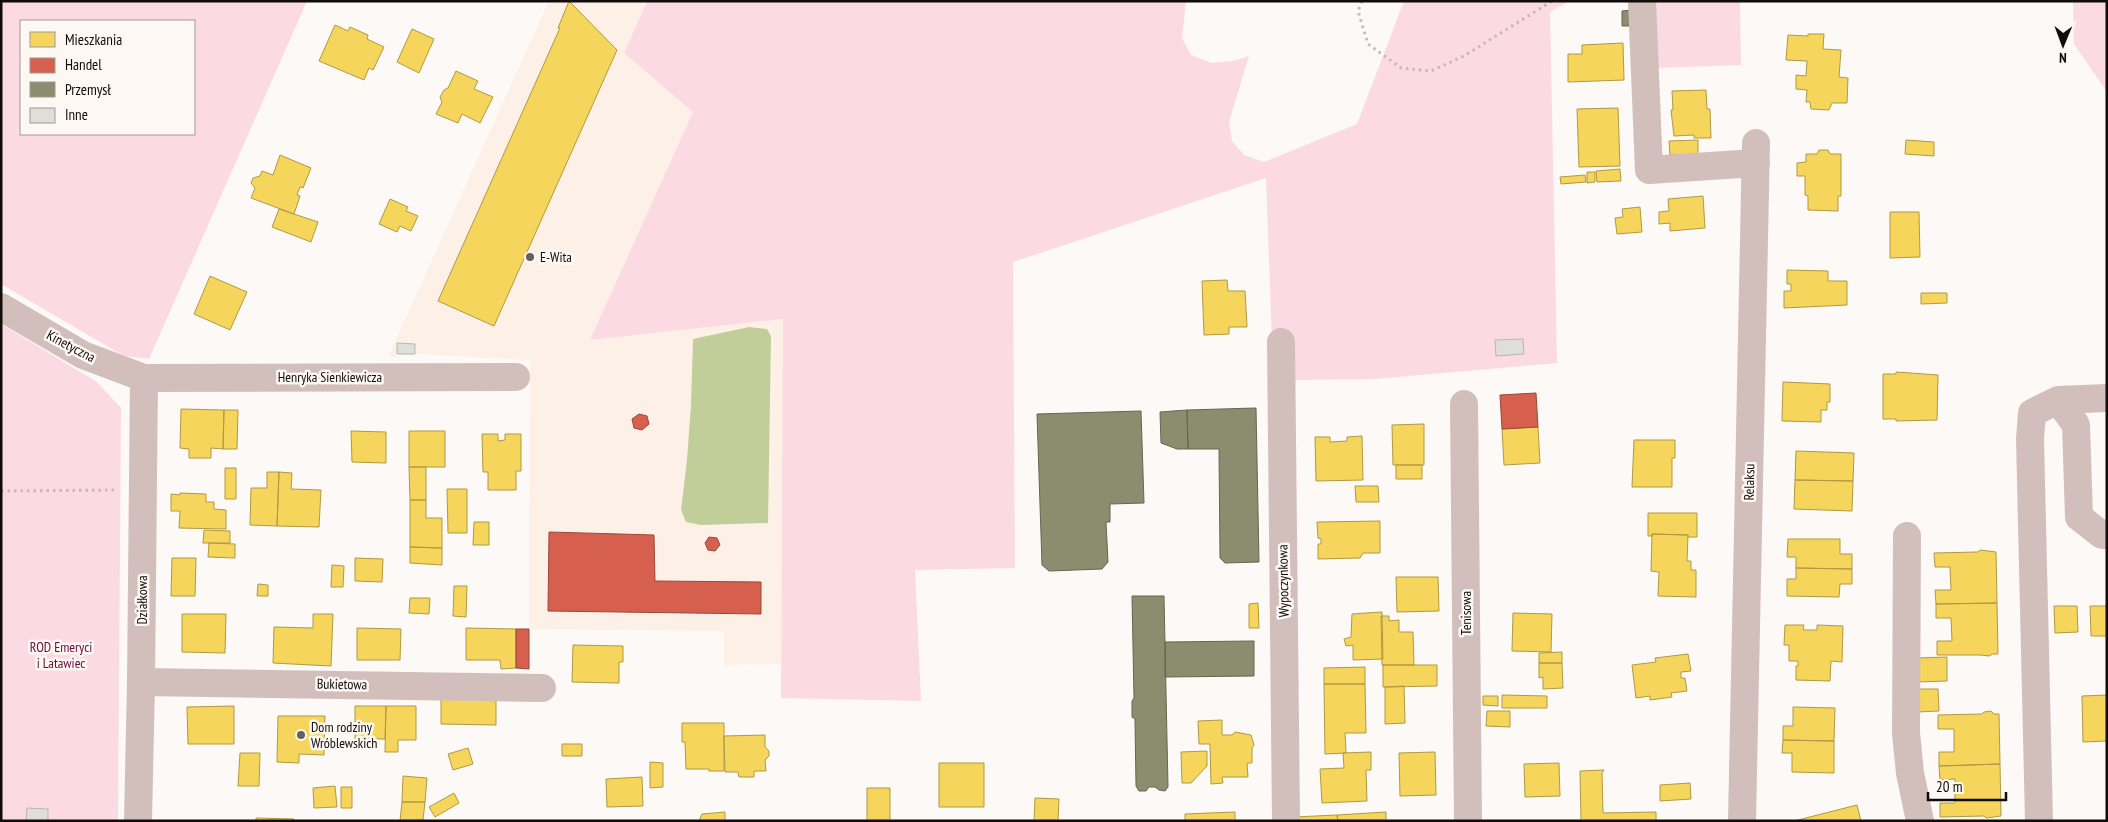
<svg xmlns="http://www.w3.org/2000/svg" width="2108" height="822" font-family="'PT Sans Narrow',sans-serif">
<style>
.built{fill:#fdf1e7}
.green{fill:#fcdae4;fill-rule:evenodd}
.water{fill:#c2ce99}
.homes{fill:#f6d55c;stroke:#b19943}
.shops{fill:#d6604d;stroke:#9b4739}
.industry{fill:#8c8c6e;stroke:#676650}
.building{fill:#e0ded9;stroke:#b8b6b3}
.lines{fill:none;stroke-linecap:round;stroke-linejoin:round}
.path{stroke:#c5bab8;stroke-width:3;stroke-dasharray:2.5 4;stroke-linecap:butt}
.minor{stroke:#d2bfbc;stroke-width:28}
.poi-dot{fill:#635f5c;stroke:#fef8f4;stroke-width:2}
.labels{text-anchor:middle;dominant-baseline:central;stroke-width:5;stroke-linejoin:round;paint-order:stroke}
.poi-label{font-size:14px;fill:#100c09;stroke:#fef8f4;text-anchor:start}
.street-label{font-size:14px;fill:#100c09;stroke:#fef8f4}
.park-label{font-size:14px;fill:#690b3c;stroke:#fef8f4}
</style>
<rect width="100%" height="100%" fill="#fcf9f6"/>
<path class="built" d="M549 1H647L624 53 693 112 591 340 783 319 781 664 724 665V631L529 629 530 360 416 354 415 343H397L396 357H388Z"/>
<path class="green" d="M1 1H307L149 359 124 356 1 284ZM21 21H194V134H21Z
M647 1H1186L1182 38 1191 55 1211 63 1232 61 1249 56 1229 122 1232 141 1244 155 1264 162 1357 124 1404 1H1570L1550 12 1557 363 1374 379 1292 380 1272 340 1266 178 1013 262 1015 568 915 570 921 701 781 698 783 319 590 340 693 112 624 53Z
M1652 1H1740L1741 65 1654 68Z
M2073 1H2107V92L2074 44Z
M1 324 97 382 121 408 118 821H1Z"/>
<path class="water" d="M749 327 767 329 771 336 768 523 701 525 686 522 681 510 687 460 691 405 693 339Z"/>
<path class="homes" d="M569 1 617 50 494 326 438 301 560 28H558Z
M335 25 348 31 350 27 368 35 367 39 384 47 373 70 369 68 364 80 319 61Z
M412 29 434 39 419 73 397 62Z
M1808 34H1824L1823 49 1841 50 1839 77 1848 78 1847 103H1832L1829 110 1811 109 1810 102H1806L1807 90 1796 89V75L1806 76 1807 61 1786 60 1788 35 1808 36Z
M1623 43 1624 80 1568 82V54H1582V45Z
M456 71 478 81 474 89 493 97 480 123 462 114 458 123 436 114 442 102 440 97 444 90 448 88Z
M1706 90 1707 109H1710L1711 138H1694V135L1674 136 1671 110H1673L1672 91Z
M1618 108 1620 166 1579 167 1577 109Z
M1698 140V154L1670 155 1669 141Z
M1906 140 1934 142V156L1905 154Z
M1819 150H1828L1830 154H1841V196H1838V211L1808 210V196L1805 195V176H1797V163L1806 162V154H1817Z
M280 155 311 168 303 188 300 187 297 195 300 196 294 214 251 198 255 188 251 183 253 178 260 176 262 171 273 175Z
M1620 169 1621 181 1597 182 1596 171Z
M1587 172H1595V182L1587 183Z
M1585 175 1586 182 1561 184 1560 177Z
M1703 196 1705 228 1670 231V223L1659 224V212L1669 211 1668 199Z
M390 199 408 207 406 211 418 216 411 231 400 226 397 232 379 224Z
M1640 207 1642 232 1617 234 1615 218 1623 217 1622 209Z
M279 209 318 222 311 242 272 227Z
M1890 212H1919L1920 257 1890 258Z
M1787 270 1828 271V281H1847V305L1784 308V291H1791V284H1787Z
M210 276 247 292 230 330 194 314Z
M1227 280 1228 291H1245L1247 327H1229V334L1204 335 1202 281Z
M1921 293H1947V303L1921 304Z
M1896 372 1938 375 1937 420 1896 421V419H1883V374H1896Z
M1783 382 1830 384V402H1827V410H1821V422L1782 421Z
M181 409 224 410 223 449 211 448V458H189V449L180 448Z
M224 410H238L237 449H223Z
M1424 424V465H1393L1392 425Z
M1538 427 1540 463 1504 465 1502 429Z
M351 431 386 432V463L352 462Z
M409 431H445V467H409Z
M482 434H498V441L505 440V434H521V471H516V490H488V472H483Z
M1362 436 1363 480 1316 481 1315 437H1330V442L1347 441V437Z
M1634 440H1675V458H1672V487H1632Z
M1796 451 1854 453 1853 481 1795 480Z
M1396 465H1422V479H1396Z
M409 467H426V500H410Z
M225 468H236V499H225Z
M267 472H279L277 526 250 525 251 488H267Z
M279 472 292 473 291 489 321 490 319 527 277 526Z
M1795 480 1853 481 1852 511 1794 509Z
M1355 486H1378L1379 502H1356Z
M447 489H467V533H448Z
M180 493 206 494V502H214V509L226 510V529L179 528 180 511H171V494L180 495Z
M410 500H426V518H442V548L410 547Z
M1648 513H1697V537H1688V535L1652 534V536H1648Z
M1380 521V553H1363L1360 558 1318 559V544H1321V539L1318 538 1317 522Z
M474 522H489V545H473Z
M204 530 230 531V543H203Z
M1652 534 1688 535 1687 561H1691V570H1696V597L1658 596 1659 572 1651 571Z
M1788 539H1840V554H1852V569L1796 568V557H1787Z
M209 543 235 544V558L208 557Z
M410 547 442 548V565L410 563Z
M1980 550 1996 552 1997 603 1936 604 1935 590H1951L1950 567H1935L1934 553 1978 552Z
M172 558H196L195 596H171Z
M355 558 383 559 382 582 355 581Z
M332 565 344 566 343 587H331Z
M1796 568 1852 569V584H1840L1839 597 1787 596V579H1796Z
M1396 577H1438L1439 611 1397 612Z
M258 584 268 585V596H257Z
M454 586H467L466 617 453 616Z
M410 598H430L429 614 409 613Z
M1258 603 1259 628H1249V604Z
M1997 603 1998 654H1992L1990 656 1980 655H1937V641H1952L1951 618H1936V604Z
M2054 606H2077L2078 632 2055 633Z
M2090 606H2107V636H2091Z
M1382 612 1383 659 1353 660V645L1346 646 1344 639 1351 637 1352 614Z
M1513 613 1552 614 1551 652 1512 651Z
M182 614H226L225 653 182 652Z
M313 614H333L331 666 273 663 274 627 313 628Z
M1381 616H1389V621L1399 620V632H1413L1414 665H1382Z
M1785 625H1804L1803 630H1817V625L1843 626 1842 662 1831 661 1830 681 1796 680V666H1798V661H1789V645H1784Z
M357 628 401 629 400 660H357Z
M466 628 516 629V668L501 669 500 660H466Z
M573 645 623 646V662H619V683L572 682Z
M1562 652V663H1539V653Z
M1688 654 1691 671 1681 672V678H1685L1687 691 1671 693 1672 697 1650 700V696L1636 698 1632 665 1656 662 1655 658Z
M1947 657V681L1916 682V658Z
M1539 663H1562L1563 688 1543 689V677L1539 678Z
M1383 665H1437V686L1383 687Z
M1365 667V684H1324V668Z
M1324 684H1365L1366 733H1345L1346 753 1325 754Z
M1404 686 1405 723 1385 724V687Z
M1917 689H1938L1939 711 1917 712Z
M1502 695 1547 696V708H1502Z
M2107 695V741L2083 742 2082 696Z
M1483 696H1498V706L1483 705Z
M441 697 496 698V725L441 724Z
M234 706V744H188L187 707Z
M355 706H386L385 739H355Z
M386 706H416V740H398V752H385Z
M1793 707 1835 708 1834 741 1783 740V726H1793Z
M1487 711H1510V727L1486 726Z
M1991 711 1994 714H1999L2000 764 1939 766V752H1954V729H1938V715L1982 714 1984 712Z
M278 716H325L324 755 299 754V763L277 762Z
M1222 720V735H1232L1235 732 1251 735 1254 745 1252 748V763H1247L1248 777H1222L1223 783 1211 784 1210 744H1199L1198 721Z
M682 723H724V771H709V769H686L685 742H682Z
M765 735V747L769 751V756L765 760 766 771H754V777H739L738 772H725L724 736Z
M1783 740 1834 741V773L1792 772V753H1782Z
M562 744H582V756H562Z
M468 748 473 764 453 770 448 754Z
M1207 751V766L1191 783H1182L1181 752Z
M1371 752V770H1366L1367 801 1322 803 1320 769 1344 768 1343 753Z
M1435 752 1436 795 1400 796 1399 753Z
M240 753H260L259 786H238Z
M650 762 663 763V787L650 788Z
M939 763H984V807H939Z
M1559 763 1560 796 1525 797 1524 764Z
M2000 764 2001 816 1986 818 1984 816 1940 817V803H1955V779L1940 780 1939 766Z
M1604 770 1602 773 1603 813 1656 812V821H1581L1580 771Z
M403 776 427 778 425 802H402Z
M642 777 643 806 607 807 606 779Z
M1690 783 1691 799 1660 801V785Z
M335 786 337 807 314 808 313 788Z
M341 787H352V808H341Z
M867 788H890V821H867Z
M454 793 459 803 435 817 429 807Z
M1035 798 1059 799 1058 821H1034Z
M402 802H425L423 820 400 821Z
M1857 805 1861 821H1794Z
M725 812V821H699L702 814Z
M1235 812V821H1185V814Z
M1386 812V821H1338L1337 815Z
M1337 815 1338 821H1295L1294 817Z
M256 818 294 819V821H256Z"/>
<path class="shops" d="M1536 393 1538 427 1502 429 1500 395Z
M639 414 647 416 649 424 642 430 634 428 632 419Z
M549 532 654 535 655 581 761 582V614L548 611Z
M709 537 717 538 720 545 715 551 708 550 705 543Z
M516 629H529V669L516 668Z"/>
<path class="industry" d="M1632 10V26H1622V11Z
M1256 408 1259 562 1225 563 1220 558 1219 449H1188L1187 410Z
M1187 410 1188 449H1177L1161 443 1160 412Z
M1141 411 1144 503 1110 504V522H1106L1108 562 1102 569 1049 571 1042 565 1037 414Z
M1132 596H1164L1168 787 1165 791 1159 790 1155 787H1149L1146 791H1139L1136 786 1135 719 1132 717V701L1134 698Z
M1254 641V676L1165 677V642Z"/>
<path class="building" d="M1523 339 1524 354 1496 356 1495 340Z
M397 343 415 344V354H397Z
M27 808 48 809V821H26Z"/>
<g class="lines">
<path class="path" d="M1362 1 1358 11 1368 44 1401 68 1431 71 1464 56 1552 1
M1 491 117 490"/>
<path class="minor" d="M1642 1 1649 170 1756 163
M1 307 83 355 144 378 516 377
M1281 342 1286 821
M2058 400 2076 425 2079 517 2102 535H2107
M1464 404 1468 821
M1907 536 1906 733 1910 773 1920 821
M141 682 542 688
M138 821 141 682 144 378
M1742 821 1756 143
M2039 821 2030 439 2032 413 2058 400 2107 398"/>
</g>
<g class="poi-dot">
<circle cx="530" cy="257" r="5"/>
<circle cx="301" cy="735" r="5"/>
</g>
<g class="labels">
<g class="poi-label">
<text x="540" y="257">E-Wita</text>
<text x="311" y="727">Dom rodziny<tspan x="311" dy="16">Wróblewskich</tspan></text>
</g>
<g class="street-label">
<text transform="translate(71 346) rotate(28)">Kinetyczna</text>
<text x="330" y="377">Henryka Sienkiewicza</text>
<text transform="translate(1749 482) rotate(-89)">Relaksu</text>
<text transform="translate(1283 581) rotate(-91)">Wypoczynkowa</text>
<text transform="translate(142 600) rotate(-90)">Działkowa</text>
<text transform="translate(1466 613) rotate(-90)">Tenisowa</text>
<text transform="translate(342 684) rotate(1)">Bukietowa</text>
</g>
<g class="park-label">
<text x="61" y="647">ROD Emeryci<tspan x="61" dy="16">i Latawiec</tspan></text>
</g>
</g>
<rect width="2108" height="822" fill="none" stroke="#100c09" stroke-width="5"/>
<rect x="20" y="20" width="175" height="115" fill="#fef8f4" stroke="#9f9a96"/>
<rect x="30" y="32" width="25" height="15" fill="#f6d55c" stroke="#9f9a96"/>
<text x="65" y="45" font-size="15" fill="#100c09">Mieszkania</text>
<rect x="30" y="58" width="25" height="15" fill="#d6604d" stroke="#9f9a96"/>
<text x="65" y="70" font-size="15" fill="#100c09">Handel</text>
<rect x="30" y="82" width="25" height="15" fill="#8c8c6e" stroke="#9f9a96"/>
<text x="65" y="95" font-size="15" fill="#100c09">Przemysł</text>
<rect x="30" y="108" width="25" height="15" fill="#e0ded9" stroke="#9f9a96"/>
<text x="65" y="120" font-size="15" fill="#100c09">Inne</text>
<g transform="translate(2063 45) rotate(181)" stroke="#fef8f4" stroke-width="4" paint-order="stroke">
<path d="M0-4L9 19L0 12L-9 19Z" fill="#100c09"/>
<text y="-8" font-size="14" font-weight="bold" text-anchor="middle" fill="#100c09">N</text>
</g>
<path d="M1928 792v8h78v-8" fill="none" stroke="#100c09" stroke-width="2.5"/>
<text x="1936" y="792" font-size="15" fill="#100c09" stroke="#fef8f4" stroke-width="4" paint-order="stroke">20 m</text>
</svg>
